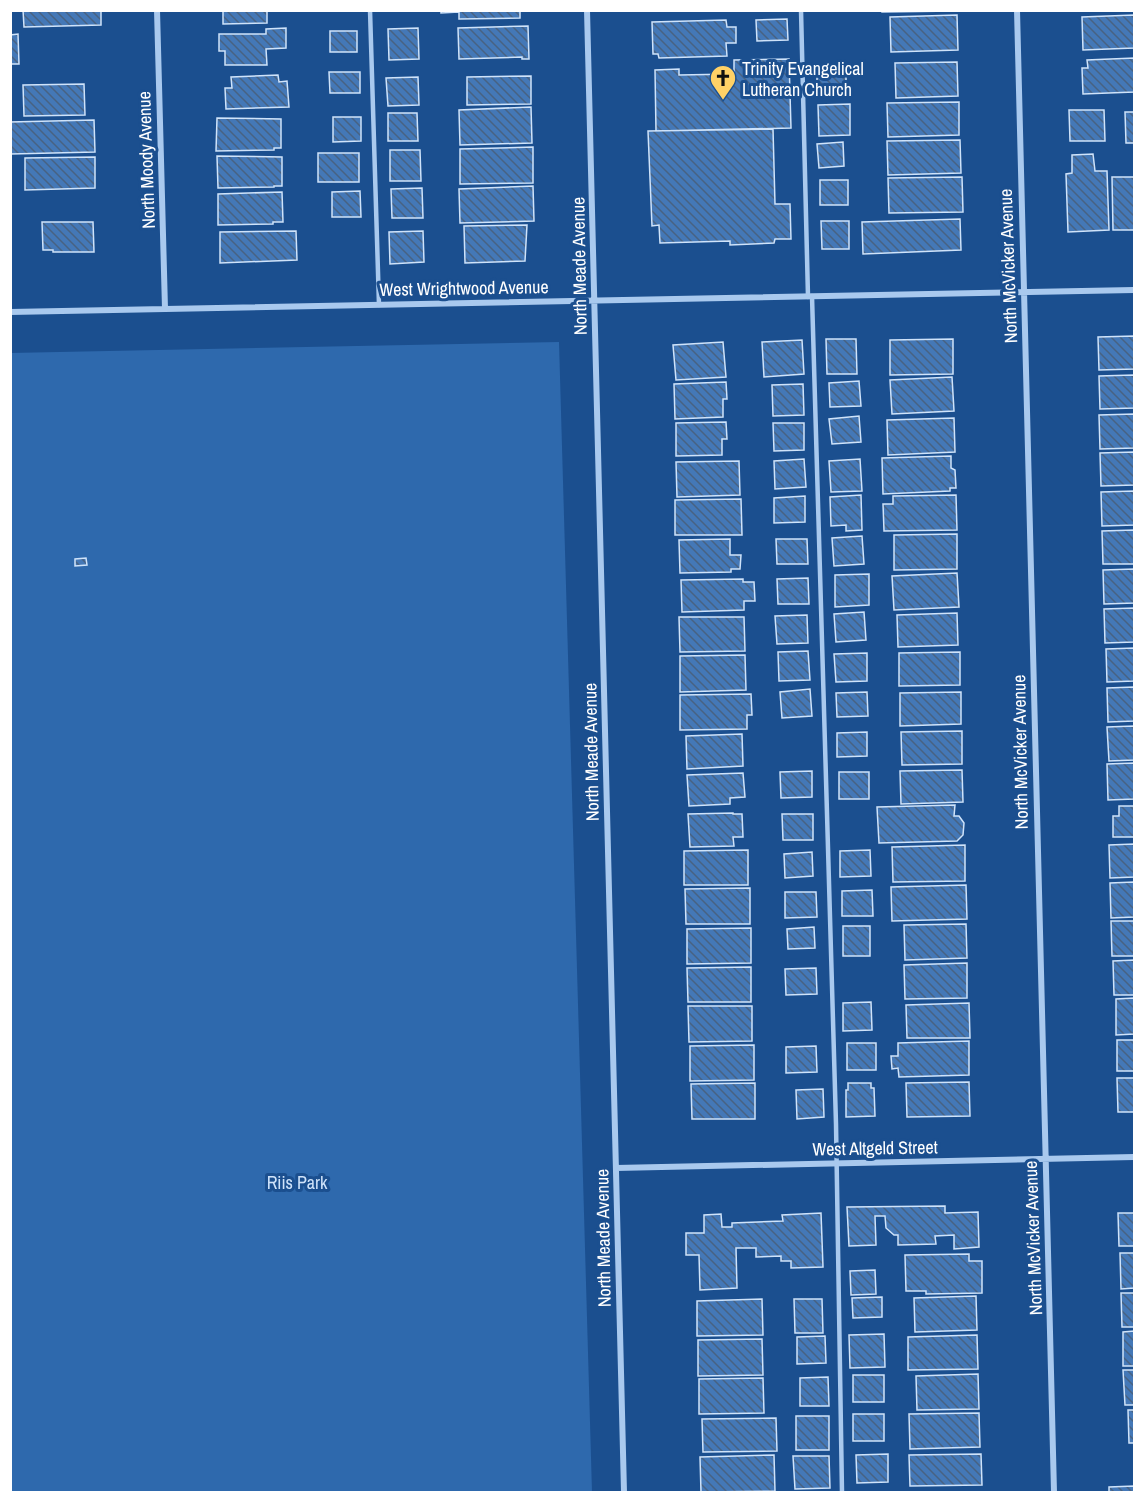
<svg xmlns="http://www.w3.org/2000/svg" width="1145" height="1503" font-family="'Archivo Narrow',sans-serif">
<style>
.green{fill:#2e69ad}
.building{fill:url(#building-back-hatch);stroke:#cfe3fa;stroke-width:1.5}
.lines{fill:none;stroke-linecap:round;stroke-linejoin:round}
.service{stroke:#a9c9ee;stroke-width:4.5}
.minor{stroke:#a9c9ee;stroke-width:6}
.labels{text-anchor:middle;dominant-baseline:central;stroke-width:6;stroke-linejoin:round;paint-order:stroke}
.poi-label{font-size:18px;fill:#fff;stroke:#1b4f8f;text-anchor:start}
.street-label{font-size:18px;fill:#fff;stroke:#1b4f8f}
.park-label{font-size:18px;fill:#cfe3fa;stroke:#1b4f8f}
</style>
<defs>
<pattern id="building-back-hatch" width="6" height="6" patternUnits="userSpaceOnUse" patternTransform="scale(1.5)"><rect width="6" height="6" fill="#4478b7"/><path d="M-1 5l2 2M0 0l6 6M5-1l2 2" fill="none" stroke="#486282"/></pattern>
</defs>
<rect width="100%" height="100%" fill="#1b4f8f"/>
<path class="green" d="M559 342 592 1492H11L10 353Z"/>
<path class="building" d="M23 10H101V25L24 27Z
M223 10H267V23L223 24Z
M441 10H520V18L459 19V12L441 13Z
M882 10H955V11L882 12Z
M957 15 958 50 891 52 890 17Z
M1134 15V48L1083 50 1082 17Z
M787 19 788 40 757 41 756 20Z
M726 20 727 27H736V43H726L727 56 659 58 658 54H653L652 22Z
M528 26 529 59H522V57L459 59 458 28Z
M286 28V48L266 49 267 65H225V51H219V34H266V29Z
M418 28 419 59 389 60 388 29Z
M330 31H357V52H330Z
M18 34 19 64H10V35Z
M1134 58V92L1083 94 1082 68H1088L1087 60Z
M789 59 791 128 656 131 655 70 679 69V75L734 74V60Z
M957 62 958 96 896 98 895 63Z
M329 72H360V93H330Z
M846 73V94H817V74Z
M278 75 279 82 287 81 289 107 226 109 225 88H232L231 77Z
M531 76V104L467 105V77Z
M418 77 419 105 388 106 386 78Z
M84 84 85 115 24 116 23 85Z
M959 102V135L888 137 887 103Z
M850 104V135L819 136 818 105Z
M531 107 532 143 460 145 459 110Z
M1069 110H1104L1105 141H1070Z
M1125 112H1134V143H1126Z
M388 113H417L418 141H388Z
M333 117H361V141L333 142Z
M217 118 281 119V148H274V150L216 151Z
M94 120 95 152 11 154 10 122Z
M773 129 775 204H790L791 239H775L774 243 730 245V241L660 243 659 225 652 226 648 131Z
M960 140 961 173 888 175 887 141Z
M843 142 844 166 819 168 817 144Z
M533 147V183L460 184V149Z
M390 150H420L421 181H390Z
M318 153H359V182H318Z
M1093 154 1095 171H1107L1109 230 1068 232 1066 174 1072 173V155Z
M217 156 282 157V186H274V187L218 188Z
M95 157V188L25 190V158Z
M962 177 963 212 889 213 888 178Z
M1112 177H1134V230H1113Z
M820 180H848V205H820Z
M533 186 534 221 460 223 459 189Z
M422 188 423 218H392L391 189Z
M360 191 361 217H332V192Z
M282 192 283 222H273V224L218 225V194Z
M960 219 961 250 863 254 862 222Z
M821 221H849V249H822Z
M42 222H93L94 252H53V250H43Z
M527 225 525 261 465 263 464 226Z
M296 231 297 260 220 263V232Z
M423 231 424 262 390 264 389 232Z
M1134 336V369L1099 370 1098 337Z
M826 339H856L857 374H827Z
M953 339V374L890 375V340Z
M802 340 804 374 764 377 762 342Z
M723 342 726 377 676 380 673 345Z
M1134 375V408L1100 409 1099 376Z
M952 377 954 411 892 414 890 380Z
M859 381 861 406 830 407 829 383Z
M726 382 727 399H723V417L675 419 674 384Z
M803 384 804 415 773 416 772 385Z
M1134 414V448L1100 449 1099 415Z
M859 416 861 442 832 444 829 419Z
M954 418 955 452 888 455 887 420Z
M726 422 727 439H722V455L676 456V423Z
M773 423H804V450L774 451Z
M1134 452V485L1101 486 1100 453Z
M951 456V468L955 470 956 488H950V491L883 494 882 458Z
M804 459 806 487 775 489 774 461Z
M860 459 862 491 831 492 829 461Z
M739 461 740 495 677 497 676 462Z
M1134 491V525L1102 526 1101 492Z
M861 495 862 530 846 531V525L831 526 830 497Z
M956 495 957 530 884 531 883 504H893V496Z
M805 496V522L774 523V498Z
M741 499 742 535H675V500Z
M1134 530V564H1103L1102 531Z
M957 534V569L894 570V535Z
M862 536 864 564 834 566 832 538Z
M730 539V555H741L740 569H731V572L680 573 679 540Z
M776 539H807L808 564H777Z
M86 558 87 565 75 566V559Z
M1134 569V603L1104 604 1103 570Z
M957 573 959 607 894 610 892 576Z
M869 574V605L835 607V575Z
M808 578 809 604H778L777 579Z
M743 579V582H754L755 601H744V610L682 612 681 580Z
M1134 608V642L1105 643 1104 609Z
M864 612 866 640 836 642 834 614Z
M957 613 958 645 898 647 897 615Z
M807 615 808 643 777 644 775 616Z
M679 617H744L745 651 680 652Z
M1134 648V681L1107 682 1106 649Z
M808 651 810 680 779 681 778 652Z
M960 652V685L899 686V653Z
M867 653V681L836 682 834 654Z
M745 655 746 690 680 692V656Z
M1134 687V721L1108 722 1107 688Z
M810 689 812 716 782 718 780 692Z
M867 692 868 716 837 717 836 693Z
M961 692V724L900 726V693Z
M751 694 752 715H747V729L680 730V695Z
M1134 726V760L1109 761 1107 727Z
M962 731V764L902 765 901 732Z
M867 732V756L837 757V733Z
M742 734 743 766 687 769 686 736Z
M1134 763V799L1108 800 1107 764Z
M962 770 963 802 901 804 900 771Z
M812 771V797L781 798 780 772Z
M839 772H869V799H839Z
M743 773 745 797 730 798V804L689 806 687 775Z
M955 805 954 816H959L964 823 963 835 957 841 879 843 877 807Z
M1119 806H1134V837H1113V816H1119Z
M733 813V814H742L743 837H733L734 846 690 847 688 814Z
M782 814H813V840H783Z
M1134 844V877L1110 878 1109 845Z
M965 845V881L893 882 892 847Z
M748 850V885H684V851Z
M870 850 871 876 840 877V851Z
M812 852 813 876 785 878 784 854Z
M1134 882V917L1111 918 1110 883Z
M966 885 967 919 892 921 891 887Z
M750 888V924H686L685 889Z
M872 890 873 916H842V891Z
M785 892H816L817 917 785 918Z
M1111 921H1134V956H1112Z
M966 924 967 958 905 960 904 925Z
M843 926H870V956H843Z
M814 927 815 948 788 949 787 929Z
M751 928V963L687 964V929Z
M1134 960V995H1114L1113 961Z
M967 963V998L905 999 904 965Z
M751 967V1002H688L687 968Z
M816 968 817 994 786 995 785 969Z
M1134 998V1034L1116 1035V999Z
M871 1002 872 1030 843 1031V1003Z
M969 1003 970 1038H907L906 1005Z
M688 1006H752V1041L689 1042Z
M1117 1040H1134V1071H1117Z
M969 1041V1075L899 1077 898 1068 892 1069 891 1056H898V1043Z
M847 1043H876V1070H847Z
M754 1045V1080L690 1081V1046Z
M816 1046 817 1072 786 1073V1047Z
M1117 1078H1134V1112H1118Z
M969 1082 970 1116 907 1117 906 1083Z
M755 1083V1119H692L691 1084Z
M848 1083H871V1088H874L875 1116 846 1117V1090H848Z
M823 1089 824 1117 797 1119 796 1090Z
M945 1206V1213L978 1212 979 1247 954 1249V1235L935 1236 936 1244 898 1245V1235H894L886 1228 885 1216H875L876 1245 849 1246 847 1207Z
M821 1213 823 1267 791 1268V1261H781V1256L756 1257V1248H736L737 1288 700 1290 699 1255H686V1233H704V1215L721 1214 722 1227H732V1223L783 1221 782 1215Z
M1118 1213H1134V1246H1119Z
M1120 1253H1134V1288L1121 1289Z
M969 1254V1261H982V1293L926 1294V1291H906L905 1255Z
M875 1270 876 1294 851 1295 850 1271Z
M1121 1293H1134V1327H1122Z
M976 1296 977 1330 915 1332 914 1298Z
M882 1297V1317L853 1318 852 1298Z
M762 1299 763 1335 697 1336V1301Z
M794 1299H822L823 1333H795Z
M1134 1331V1366H1123V1332Z
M884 1334 885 1367 850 1368 849 1335Z
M977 1335 978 1369 908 1370V1337Z
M825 1336 826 1363 797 1364V1337Z
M762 1339 763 1375 698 1376V1340Z
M1123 1370H1134V1405H1125Z
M978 1374 979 1409 917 1410 916 1376Z
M853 1375H884V1402H853Z
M828 1377 829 1406H800V1378Z
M763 1378 764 1413 699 1414V1379Z
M1128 1410H1134V1443H1129Z
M979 1413 980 1447 910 1449 909 1414Z
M853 1414H884V1441H853Z
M796 1416H829V1450H796Z
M776 1418 777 1451 703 1452 702 1419Z
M888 1454V1482L857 1483 856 1455Z
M981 1454 982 1485 910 1486 909 1455Z
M774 1455 775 1491 701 1492 700 1457Z
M793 1456H829L830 1488 795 1489Z
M1134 1486V1492H1109V1487Z"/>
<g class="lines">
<path class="service" d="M370 10 379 305
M801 10 808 297
M812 296 836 1124 842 1492"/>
<path class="minor" d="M157 10 165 309
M587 10 624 1492
M1017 10 1054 1492
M10 312 1134 290
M616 1168 1134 1157"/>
</g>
<defs>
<g id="church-pin" transform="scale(1.35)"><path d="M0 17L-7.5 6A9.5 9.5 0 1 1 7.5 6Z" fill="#ffd166" stroke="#1b4f8f"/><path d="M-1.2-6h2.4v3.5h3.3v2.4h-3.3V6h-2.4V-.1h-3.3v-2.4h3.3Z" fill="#111"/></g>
</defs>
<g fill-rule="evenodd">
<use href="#church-pin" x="723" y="78"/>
</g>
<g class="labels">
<g class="poi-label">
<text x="742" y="68">Trinity Evangelical<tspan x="742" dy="21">Lutheran Church</tspan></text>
</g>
<g class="street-label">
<text transform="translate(146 160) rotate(-92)">North Moody Avenue</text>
<text transform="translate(579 266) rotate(-91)">North Meade Avenue</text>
<text transform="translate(1008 266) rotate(-92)">North McVicker Avenue</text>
<text transform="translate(464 288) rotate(-1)">West Wrightwood Avenue</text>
<text transform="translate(591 752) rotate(-91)">North Meade Avenue</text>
<text transform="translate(1020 752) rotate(-91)">North McVicker Avenue</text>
<text transform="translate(875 1148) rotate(-1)">West Altgeld Street</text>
<text transform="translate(603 1238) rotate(-91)">North Meade Avenue</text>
<text transform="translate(1033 1238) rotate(-92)">North McVicker Avenue</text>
</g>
<g class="park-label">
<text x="297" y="1182">Riis Park</text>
</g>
</g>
<rect width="1145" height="1503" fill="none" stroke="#ffffff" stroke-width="24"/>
</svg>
